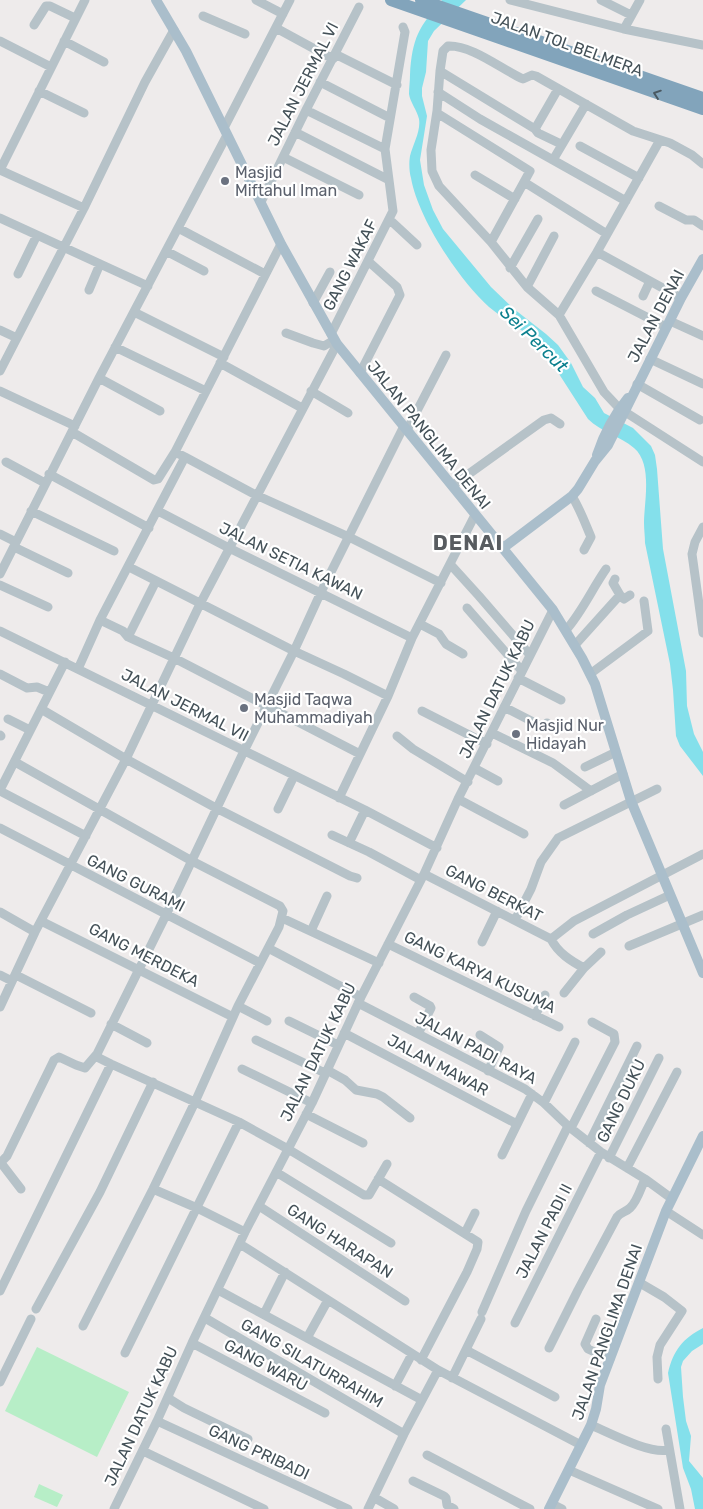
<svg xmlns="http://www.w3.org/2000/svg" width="703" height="1509" font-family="Rubik,sans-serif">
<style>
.green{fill:#b7eec7}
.water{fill:#84e0eb}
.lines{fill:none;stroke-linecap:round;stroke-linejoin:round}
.minor{stroke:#b6c2c8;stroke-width:9}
.major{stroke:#aabecb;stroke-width:10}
.highway{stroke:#82a4bb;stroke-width:12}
.oneway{stroke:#4a5962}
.worship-dot{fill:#6b7280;stroke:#fff;stroke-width:2}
.labels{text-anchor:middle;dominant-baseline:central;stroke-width:4.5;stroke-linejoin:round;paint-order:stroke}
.street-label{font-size:16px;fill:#445158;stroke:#fff}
.worship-label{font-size:16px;fill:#5b616d;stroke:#fff;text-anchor:start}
.water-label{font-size:18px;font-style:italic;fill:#0c808e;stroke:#fff}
.district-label{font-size:21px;font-weight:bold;letter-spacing:1px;fill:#585c60;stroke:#fff}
</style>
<rect width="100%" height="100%" fill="#eeebeb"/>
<path class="green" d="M37 1347 129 1392 97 1457 5 1411Z
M39 1484 63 1495 57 1507 34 1497Z"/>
<path class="water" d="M442 0H466L434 31 428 41 426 72 422 88V96L427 116 420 160 424 185 433 210 443 229 491 287 514 309 546 334 558 345 571 363 583 387 595 398 604 413 633 428 651 446 655 455 657 469 663 549 686 671 687 706 694 734 703 752V776L680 746 676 736 673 690 670 664 645 543C645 536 644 530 644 523 644 502 653 464 634 448 620 436 601 432 588 419L541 346C525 331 506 321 489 307 459 280 418 218 411 178 409 171 409 162 410 156 413 144 421 131 419 119 417 110 410 102 409 94 409 88 410 81 410 75 412 38 419 27 442 0Z
M703 1328V1344L692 1351 683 1361 681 1367 683 1397 686 1421 691 1436 689 1461 703 1478V1509H695L691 1489 683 1468 668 1373C673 1351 683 1338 703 1328Z"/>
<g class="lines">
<path class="minor" d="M256 0 283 14
M510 0 624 29 703 45
M601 0 631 15
M203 16 245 34
M34 25 46 6H50L75 18
M276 28 333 59
M624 29 640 0
M0 41 51 67
M64 41 104 62
M335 54 397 85
M440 71 535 129 558 89
M320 82 390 118
M39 91 84 113
M438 92 480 119 626 201
M306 110 385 149
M437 113 530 171 524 182
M224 128 290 0
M535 129 538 133 561 144
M295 132 389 180
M580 146 639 178
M283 157 359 195
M553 160 586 104
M703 164 692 155 670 143 633 131 536 76 532 75 523 79C501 69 472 45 448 46L443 51 440 71 437 111 431 150 432 171 439 186 491 242 527 287 559 315 604 392 619 408 703 462
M0 170 85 0
M0 170 84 208
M475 175 515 199
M261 202 306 110 359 7
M659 206 686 220H694L703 226
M0 218 148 286
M390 220 417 245
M178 228 265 274
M491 242 524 182 607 234
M166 251 204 271
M597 252 681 298
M510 268 538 219
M18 274 37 235
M527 287 554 236
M89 290 100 264
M596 291 666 327
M643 296 650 281
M313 303 330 272
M134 312 224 357
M559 315 597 252 660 140
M670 321 703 336
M0 330 17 338
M286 333 313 343 324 346 334 340
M331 334 393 211 385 149 405 32 403 27
M115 347 206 391
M650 359 703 384
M220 363 302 408
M0 371 84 208 145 82 174 30
M360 373 400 295 397 287 368 261
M99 378 160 411
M637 384 700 420
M0 391 75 426
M311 391 348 413
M407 430 446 355
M72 432 154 480 158 479 175 452
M185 457 256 495 349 537 441 583
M6 462 45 483
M49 474 149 528
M452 486 544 420 551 418 560 424
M572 496C580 509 585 523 591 537L584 550
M31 511 114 551
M158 511 229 548 412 638
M703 527 695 542 692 554 703 633
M0 534 16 542
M14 547 68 573
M450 564 479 596 530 655
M129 567 294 651 344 674 388 696
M0 574 99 378 227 135
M615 579 613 583 620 595
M0 585 48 607
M467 608 522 671
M100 620 123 631 128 637 174 658 360 754
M420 624 439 634 446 644 463 654
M566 630C582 612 592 589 606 569
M0 631 365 810 437 848
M128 637 156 581
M575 645 620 595 624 599 630 595
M78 669 100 620 185 457 175 452 281 244
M0 674 27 688 37 687 49 692
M590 674 648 631 644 601
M518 678 561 700
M504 707 543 727 547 723
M41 709 126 759 216 808 350 876 357 878
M422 711 487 744
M8 719 30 730
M492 733 553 763 591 791
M0 735 1 736
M397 736 413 749 468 782
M15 762 192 861 280 906 283 911 279 927 238 1006 195 1102 153 1189 83 1326
M585 767 616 752
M474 768 498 781
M0 790 65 662
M0 791 86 836
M339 798 388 696 412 638 475 515
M458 799 524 834
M564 805 623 774
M278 809 294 776
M0 828 260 963
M332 835 369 852 421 880
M349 843 365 810
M424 874 551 939
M0 912 35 932
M282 918 379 963
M515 920 531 889 541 862 558 838 657 789
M41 921 233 1017
M311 931 327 896
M593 934 627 915 670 895
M551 939 574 921 703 854
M551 939C558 953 571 961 584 968L564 993
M482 942 497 911
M388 944 559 1027
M629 946 703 915
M268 948 361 997
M584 968 601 952
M0 975 12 981
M16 975 91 1013
M414 997 430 1006 431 1008 418 1034
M358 1003 525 1089 544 1103 568 1126 601 1152 645 1179 671 1198
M238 1006 267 1021
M0 1007 35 932 126 759 200 604 337 344
M535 1016 545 995
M289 1021 338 1045
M111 1024 147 1043
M344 1033 517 1124
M480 1035 499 1047 488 1071
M256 1040 325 1073
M242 1069 312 1103
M327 1070 345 1080 356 1090 377 1094 383 1097 410 1118
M544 1103 575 1042
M306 1114 363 1143
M571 1128 615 1042 614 1034 592 1022
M589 1143 637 1046
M502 1155 532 1094
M609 1158 659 1058
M0 1163 7 1156 54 1060 59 1057 76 1065 85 1068 97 1054
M1 1163 21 1189
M387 1164 369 1195H364L288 1149 239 1122 111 1064 99 1058 97 1054 166 915 244 751 294 651 321 592 404 426
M627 1168 677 1072
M276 1172 391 1243
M378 1179 478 1242 477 1249 467 1272 421 1360
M153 1189 197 1208 245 1232
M259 1206 405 1301
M666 1211 703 1235
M465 1233 475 1213
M240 1244 438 1370 581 1445
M640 1283 664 1297 682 1311 660 1345 657 1357 658 1379
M218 1290 422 1400
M0 1291 111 1064
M36 1309 100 1192 153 1082
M482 1312 526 1211 568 1126
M264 1314 285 1272
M205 1318 404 1434
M596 1319 585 1344 588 1349 610 1359
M515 1323 601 1152
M307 1338 328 1300
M192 1343 325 1413
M549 1348 578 1290 617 1217C621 1212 626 1212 630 1208 637 1202 641 1188 645 1179
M466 1350 555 1397
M125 1353 239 1122
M452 1378 481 1319
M0 1382 31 1319
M395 1386 412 1354
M168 1398 184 1408 248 1439
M157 1421 348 1509
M591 1425C610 1433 649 1454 668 1450
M666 1429 680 1509
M143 1451 264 1509
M427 1455 530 1509
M569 1470 658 1509
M413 1481 444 1496 446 1498 447 1505 454 1509
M375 1498 394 1509
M552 1504 562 1509
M114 1509 157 1421 192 1343 245 1232 312 1103 361 997 424 874 458 799 553 610
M368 1509 404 1434 438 1370"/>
<path class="major" d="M156 0 186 51 281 244 337 344 553 610 582 658 595 684 631 801 703 973
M597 455C604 434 614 415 628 398
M503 548 572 496 578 489 595 461 608 445 681 298 703 259
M549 1509 591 1425 596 1409 600 1385 666 1211 703 1136"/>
<path class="highway" d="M391 0 703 109
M421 0 703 98"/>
</g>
<defs><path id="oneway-chevron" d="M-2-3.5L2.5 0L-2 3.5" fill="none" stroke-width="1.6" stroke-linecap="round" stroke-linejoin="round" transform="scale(1.25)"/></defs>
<use class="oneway" href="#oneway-chevron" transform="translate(657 94) rotate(-161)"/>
<g class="worship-dot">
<circle cx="225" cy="181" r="5"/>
<circle cx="244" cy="708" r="5"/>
<circle cx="516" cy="734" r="5"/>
</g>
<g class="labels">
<g class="street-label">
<text transform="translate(567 44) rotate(20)">JALAN TOL BELMERA</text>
<text transform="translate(303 84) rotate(-63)">JALAN JERMAL VI</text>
<text transform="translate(350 265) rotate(-63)">GANG WAKAF</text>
<text transform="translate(656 316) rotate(-62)">JALAN DENAI</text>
<text transform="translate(429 435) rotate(51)">JALAN PANGLIMA DENAI</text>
<text transform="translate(291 561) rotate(26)">JALAN SETIA KAWAN</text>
<text transform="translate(497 689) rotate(-64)">JALAN DATUK KABU</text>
<text transform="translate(185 705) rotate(27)">JALAN JERMAL VII</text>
<text transform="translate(136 883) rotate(27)">GANG GURAMI</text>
<text transform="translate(494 893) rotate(27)">GANG BERKAT</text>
<text transform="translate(144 955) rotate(27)">GANG MERDEKA</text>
<text transform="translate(480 972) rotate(26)">GANG KARYA KUSUMA</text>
<text transform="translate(476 1048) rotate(28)">JALAN PADI RAYA</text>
<text transform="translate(318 1052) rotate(-64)">JALAN DATUK KABU</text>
<text transform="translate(438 1065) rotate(28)">JALAN MAWAR</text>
<text transform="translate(621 1101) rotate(-64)">GANG DUKU</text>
<text transform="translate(544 1231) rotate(-63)">JALAN PADI II</text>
<text transform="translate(340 1241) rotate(33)">GANG HARAPAN</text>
<text transform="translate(607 1332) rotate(-71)">JALAN PANGLIMA DENAI</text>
<text transform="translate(312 1363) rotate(30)">GANG SILATURRAHIM</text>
<text transform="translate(266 1365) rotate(28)">GANG WARU</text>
<text transform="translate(141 1416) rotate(-65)">JALAN DATUK KABU</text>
<text transform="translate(259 1452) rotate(25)">GANG PRIBADI</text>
</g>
<g class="worship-label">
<text x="235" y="172">Masjid<tspan x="235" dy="18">Miftahul Iman</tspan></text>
<text x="254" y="699">Masjid Taqwa<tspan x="254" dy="18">Muhammadiyah</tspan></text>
<text x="526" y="725">Masjid Nur<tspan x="526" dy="18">Hidayah</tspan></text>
</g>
<g class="water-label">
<text transform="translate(534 339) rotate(44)">Sei Percut</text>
</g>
<g class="district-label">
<text x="468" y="542">DENAI</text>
</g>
</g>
</svg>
